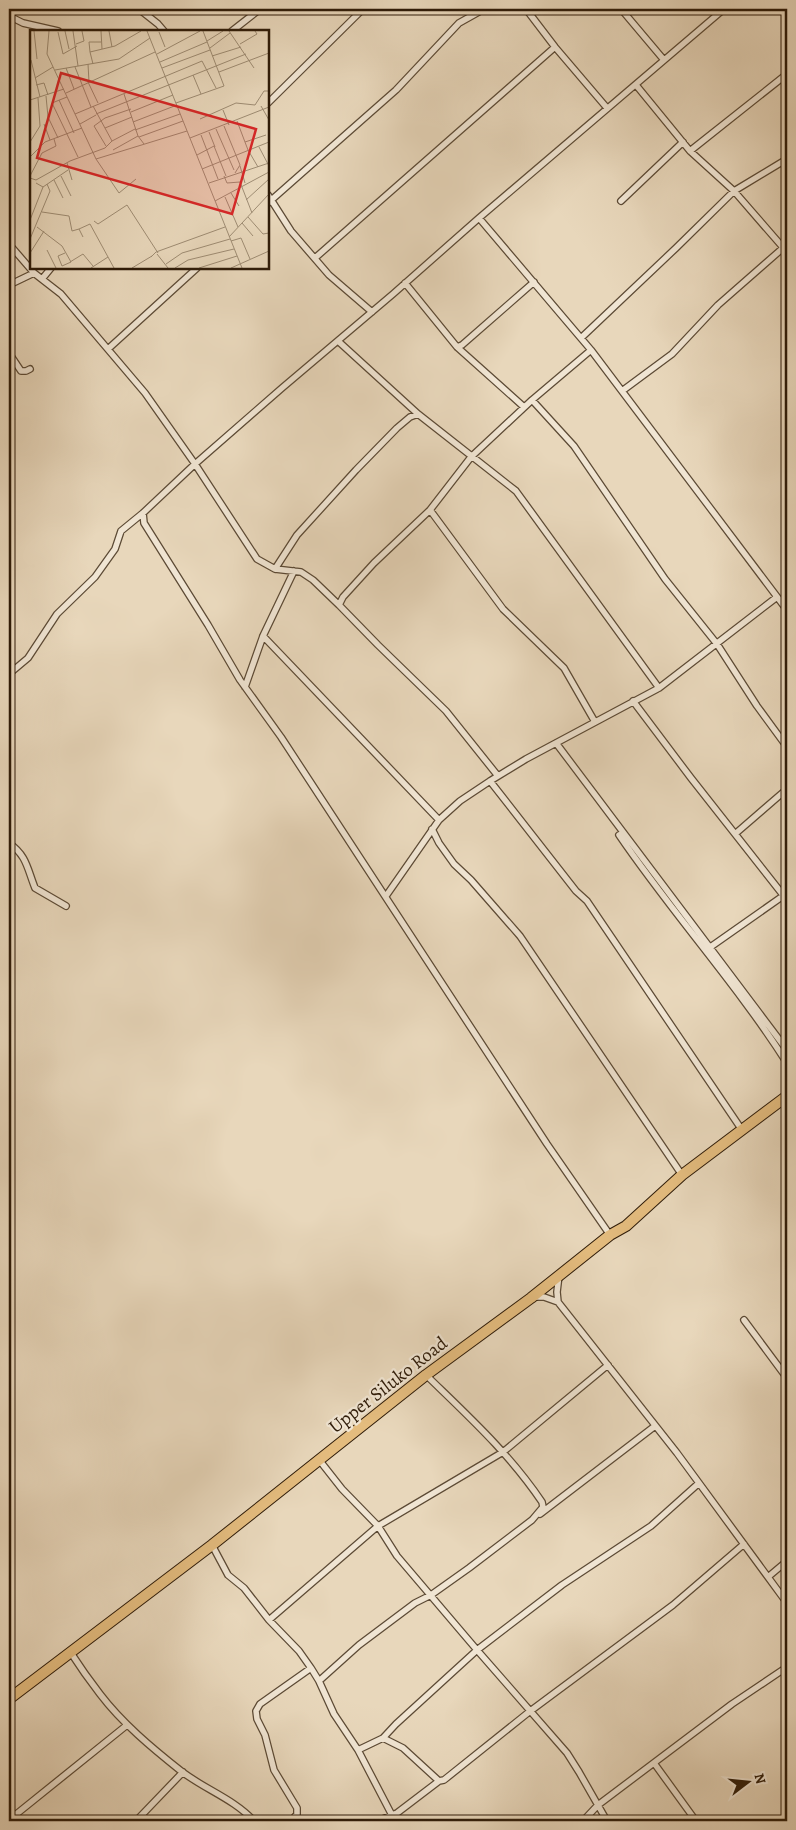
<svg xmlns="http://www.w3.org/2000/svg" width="796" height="1830" font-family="Alegreya,serif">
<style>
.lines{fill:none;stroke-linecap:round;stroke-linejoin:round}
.street-casing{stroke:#5c4a35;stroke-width:8}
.primary-casing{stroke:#2e1b08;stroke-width:12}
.street{stroke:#f0e5d3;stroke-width:5.5}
.primary{stroke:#e4bc7e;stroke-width:10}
.labels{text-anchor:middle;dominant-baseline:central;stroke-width:4.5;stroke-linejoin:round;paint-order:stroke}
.street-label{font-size:19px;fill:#2e1b08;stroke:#f0e5d3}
.inset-road{fill:none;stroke:#9e8c73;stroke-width:1}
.view{fill:#d62828;fill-opacity:0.15;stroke:#d62828;stroke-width:2.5}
.inset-edge{fill:none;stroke:#2e1b08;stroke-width:2.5}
</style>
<rect width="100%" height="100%" fill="#e8d7bb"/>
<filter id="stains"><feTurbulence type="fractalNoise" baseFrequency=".004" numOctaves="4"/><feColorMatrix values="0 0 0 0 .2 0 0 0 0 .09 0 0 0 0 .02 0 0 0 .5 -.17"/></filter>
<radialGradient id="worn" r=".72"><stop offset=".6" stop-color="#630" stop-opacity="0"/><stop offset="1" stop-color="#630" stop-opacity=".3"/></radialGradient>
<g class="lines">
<g class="street-casing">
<path id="street" d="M139 9 158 24 164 31
M526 9 555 47 607 108
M621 9 664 60
M9 16 23 23 58 31
M232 31 260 9
M636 85 690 151 734 191 787 252
M268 103 363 9
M690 151 787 74
M268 195 291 231 329 275 372 312
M621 201 683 142
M268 203 396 90 459 23 484 9
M479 218 591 350 787 610
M9 244 34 273 61 294 145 393 195 464 257 559 275 569 301 572 313 580 339 605
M315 258 555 47
M42 279 51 268
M405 283 457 347 524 407
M9 285 34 273
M581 338 676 248 734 191 787 159
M338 341 418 414
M457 347 462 345 534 282
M108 349 197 268
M9 353 21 371H26L30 369
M622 391 672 354 718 305 783 248
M532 400 574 446 665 579 717 644 757 706 787 747
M430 510 503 609 564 668 595 722
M275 569 297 535 356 470 397 428 410 417 418 414 516 491 659 688
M263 636 439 820 386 896
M9 674 28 658 57 614 95 577 115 549 121 531 143 513
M245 687 263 636 294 571
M633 701 691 778 787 900
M556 743 787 1050
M498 776 446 711 378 645 339 605 343 597 374 563 430 510 471 457 532 400 591 350
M490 781 576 891 587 901 742 1130
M439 820 460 801 490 781 526 759 659 688 777 597
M432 829 439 843 454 864 471 880 520 936 682 1175
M735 834 787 789
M619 835C672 913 736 983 787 1063
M9 843C27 856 27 868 35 888L66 906
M709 948 783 896
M610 1235 547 1144 281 737 240 680 208 625 144 523 143 513 195 464 282 388 393 294 479 218 724 9
M559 1275 557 1292 558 1302 677 1453 787 1603
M533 1297H544L558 1302
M744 1320 787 1378
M320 1461 342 1489 378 1526 397 1556 477 1650 567 1753 579 1772 607 1821
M540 1514 655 1426
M212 1545 228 1575 244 1588 269 1620 299 1651 311 1668 319 1681 334 1714 358 1750 395 1821
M768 1577 787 1561
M269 1620 378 1526 503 1452 608 1365
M71 1653C80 1667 90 1681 100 1694 122 1723 152 1748 181 1771 204 1789 234 1799 254 1821
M319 1681 359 1645 415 1603 431 1595 469 1568 532 1520 543 1507 542 1502C509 1453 468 1416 426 1375
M383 1738 396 1724 477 1650 562 1585 651 1526 699 1483
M358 1750 383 1738 403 1748 439 1781 444 1780 529 1712 673 1605 744 1544
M654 1763 696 1821
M9 1820 127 1725
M136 1821 183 1772
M291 1821 297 1814V1808L274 1770 265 1735 257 1719 256 1711 260 1704 311 1668
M378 1821 397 1813 439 1781
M583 1821 598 1805 732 1704 787 1667"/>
</g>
<g class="primary-casing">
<path id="primary" d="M9 1699 212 1545 426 1375 531 1298 610 1235 626 1226 682 1175 787 1096"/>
</g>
<use href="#street" class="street"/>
<use href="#primary" class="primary"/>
</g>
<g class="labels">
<g class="street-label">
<text transform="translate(388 1385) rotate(-38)">Upper Siluko Road</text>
</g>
</g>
<g transform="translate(30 30)">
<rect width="239" height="239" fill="#e8d7bb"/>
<path class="inset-road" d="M4 1 7 29M19 1 17 24 66 129 157 101M35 1 39 19M43 1 48 36M71 1 72 19M79 1 82 17M117 1 212 238M199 1 224 38M28 2 33 24 47 16M129 2 135 17M177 11 193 1M46 14 54 11 52 1M210 14 227 4 225 1M180 18 200 3M60 22 59 12H71M127 24 170 1M182 26 211 17M1 30 10 67M130 32 177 12M58 34 59 52M63 34 60 22 85 16 111 1M45 37 61 77M36 38 44 59M132 38 180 20M25 40 89 29 120 8M189 42 239 23M163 45 171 64M5 48 23 37M58 52 68 73M6 55 14 53 18 65M36 63 125 22M94 64 108 106M16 66 18 87 28 108M0 70 34 59M29 70 44 103M22 73 48 127M22 73 37 67M146 73 194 56 173 1M63 76 82 111 105 99M231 76 239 90M193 80 199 95M101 82 143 65M45 84 172 31 186 58M66 84 216 24M170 89 206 73 225 75 234 61H239M207 91 218 120 228 137M103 92 147 75M14 94 20 110M50 94 66 85M194 96 210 135 205 143M75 98 102 87M186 99 204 140M105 100 150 84M179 102 185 117M171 105 188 149M109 107 153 91M160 108 239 77M0 112 10 96 8 68M215 112 236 105M76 116 64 96 75 88 101 79M229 117 239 136M83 120 108 106 114 114M167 125 184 116 196 146M0 127 15 112 52 98M66 129 89 163 106 149M37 133 42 150M210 136 215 153M172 139 239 112M0 146 12 123 26 116 24 109M31 146 41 166M194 146 197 153 210 152 222 183M0 148 6 150 40 131 75 118 82 111M24 150 33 168M179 153 239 133M13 157 38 140M201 163 209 176M195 167 208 197M216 170 239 149M185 171 239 142M12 182 39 186 42 201 49 199 53 207M218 187 233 204 239 203M0 190 13 157 6 153M64 191 68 194 97 175 128 223M212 193 223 206M7 197 32 216 41 232 32 236 28 226 35 223M49 199 60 194 84 238M199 207 239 164M0 209 20 161 17 154M201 211 211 208 220 229M17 220 26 238M0 223 14 201M127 224 138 238M121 227 126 222 195 197M40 232 53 224 63 236M136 234 152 223 200 209M61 238 78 227M102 238 122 226M145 238 158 230 204 219M169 238 207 226M201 238 239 221"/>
<path class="view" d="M31 43 226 99 202 184 7 128Z"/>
<rect width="239" height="239" class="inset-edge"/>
</g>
<rect width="796" height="1830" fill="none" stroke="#e8d7bb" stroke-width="30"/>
<rect x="10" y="10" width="776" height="1810" fill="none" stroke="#2e1b08" stroke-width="2.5"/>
<rect x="15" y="15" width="766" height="1800" fill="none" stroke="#2e1b08"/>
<g transform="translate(748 1782) rotate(74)" stroke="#f0e5d3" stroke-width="4" paint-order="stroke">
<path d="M0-4L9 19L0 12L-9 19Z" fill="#2e1b08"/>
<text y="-8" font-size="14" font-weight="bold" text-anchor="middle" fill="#2e1b08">N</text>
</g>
<rect width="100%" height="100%" filter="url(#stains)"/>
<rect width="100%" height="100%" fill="url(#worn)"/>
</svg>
